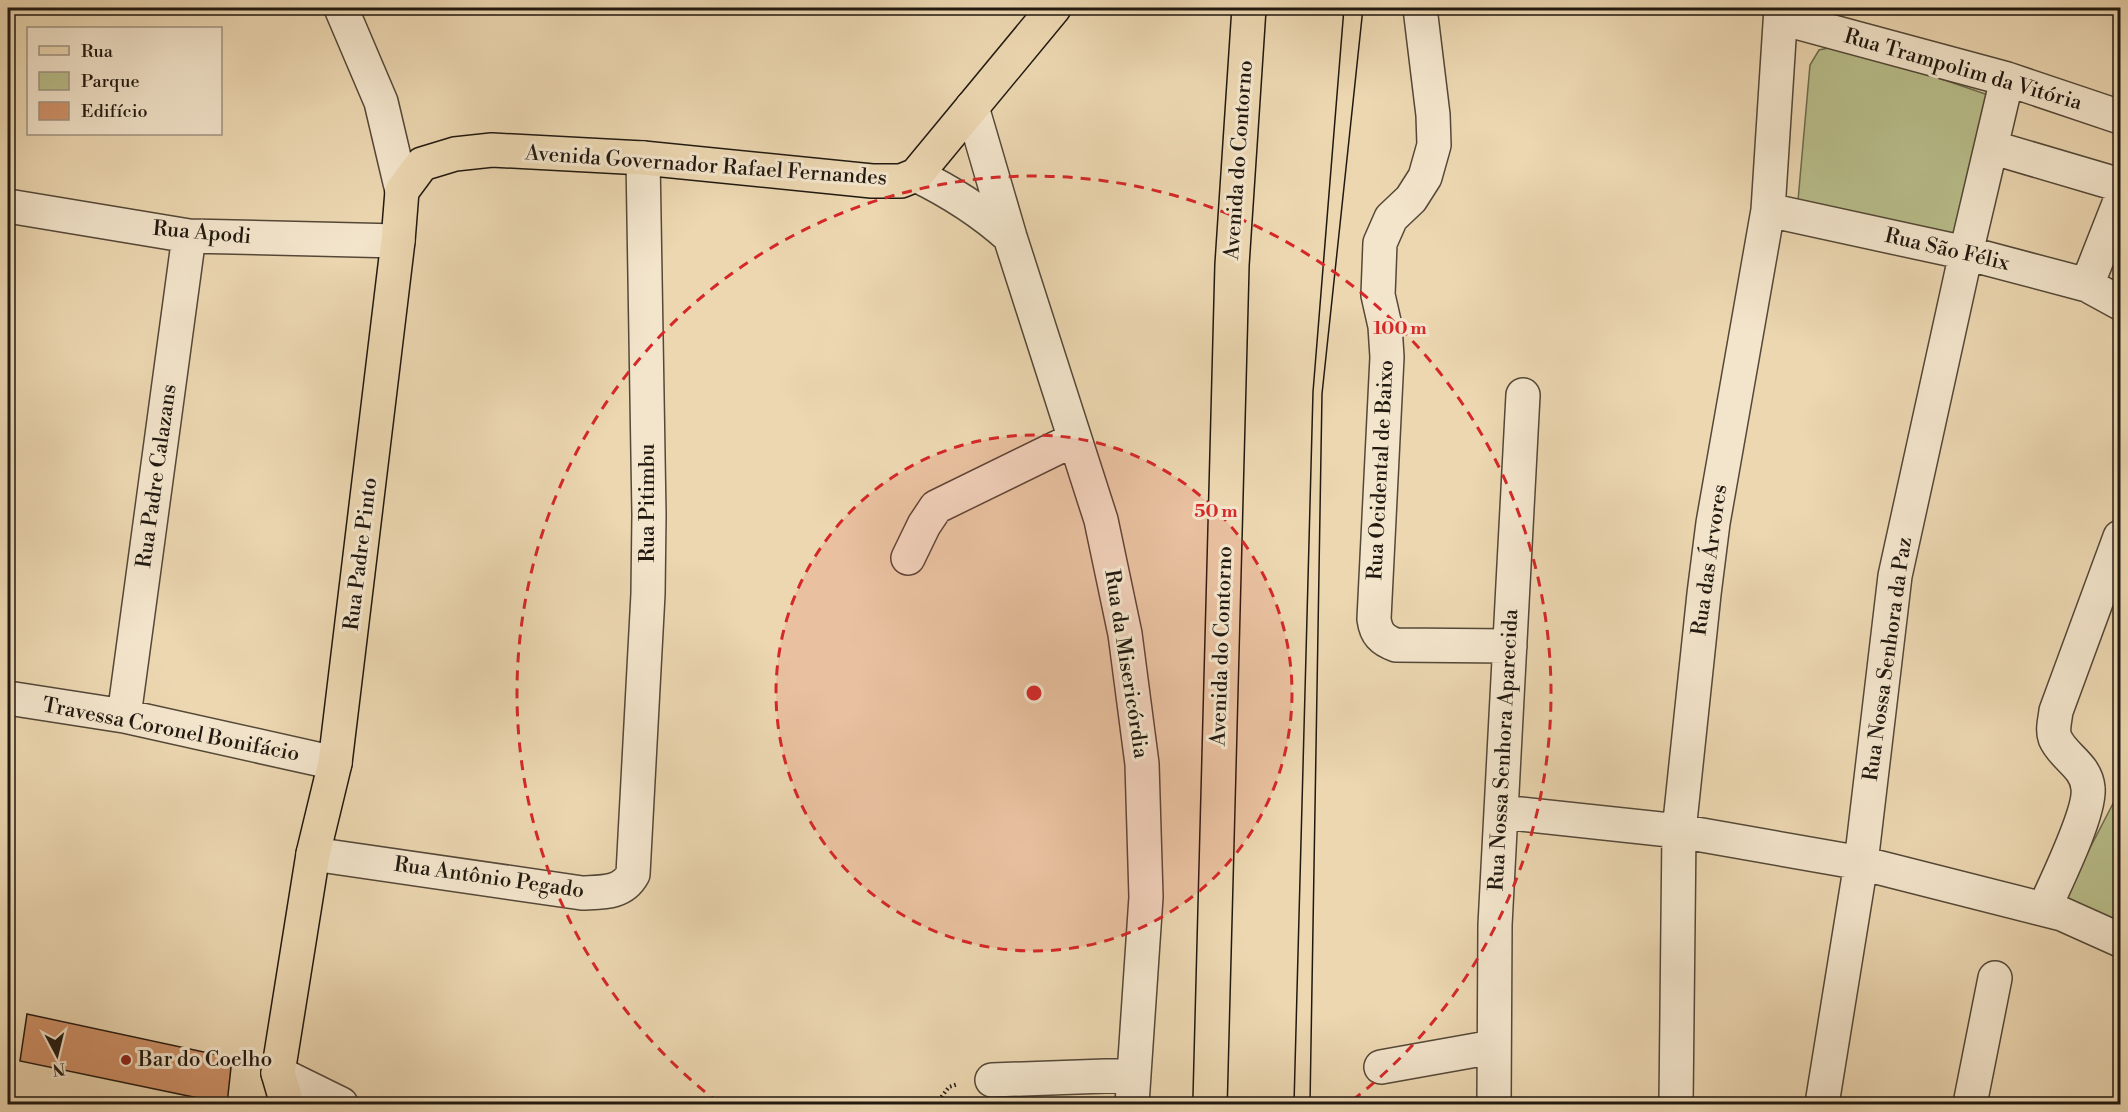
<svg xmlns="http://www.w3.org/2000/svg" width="2128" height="1112" font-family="'Libre Bodoni',serif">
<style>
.green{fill:#b8be8b;stroke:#6c6c4e;stroke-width:1.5}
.building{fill:#d09269;stroke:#211910;stroke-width:1.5}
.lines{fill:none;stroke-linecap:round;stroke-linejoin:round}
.minor-casing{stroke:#544838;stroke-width:36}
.major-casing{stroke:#211910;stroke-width:36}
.path{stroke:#211910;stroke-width:4;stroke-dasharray:1.5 3;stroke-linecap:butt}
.minor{stroke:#f3e5cc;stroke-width:33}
.major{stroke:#ecd7b1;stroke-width:33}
.tram{stroke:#211910;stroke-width:1.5}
.ring{fill:none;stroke:#d62828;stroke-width:3;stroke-dasharray:10 8}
.poi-dot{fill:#8f2418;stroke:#f3e5cc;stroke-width:2}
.labels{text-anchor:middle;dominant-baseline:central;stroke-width:6;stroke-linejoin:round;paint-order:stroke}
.street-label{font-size:21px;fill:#211910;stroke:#f3e5cc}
.poi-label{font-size:21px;fill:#211910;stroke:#f3e5cc;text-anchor:start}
.centre{fill:#d62828;stroke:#f3e5cc;stroke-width:3}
.ring-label{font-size:18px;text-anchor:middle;font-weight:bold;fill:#d62828;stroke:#f3e5cc;stroke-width:6;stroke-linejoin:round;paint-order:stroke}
</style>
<rect width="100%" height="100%" fill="#ecd7b1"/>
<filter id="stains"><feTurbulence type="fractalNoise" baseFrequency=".00333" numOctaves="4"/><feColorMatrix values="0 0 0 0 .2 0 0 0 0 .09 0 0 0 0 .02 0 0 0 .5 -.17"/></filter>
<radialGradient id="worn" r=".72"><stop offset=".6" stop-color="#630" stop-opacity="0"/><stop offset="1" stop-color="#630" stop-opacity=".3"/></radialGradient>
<path class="green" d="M1842 45 2000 99 1973 265 1796 223 1810 65 1819 50Z
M2120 790V933L2061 904Z"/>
<path class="building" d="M27 1014 232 1058 227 1104 20 1061Z"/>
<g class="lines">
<g class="minor-casing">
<path id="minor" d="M341 8 381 102 402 191
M1420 8 1433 115 1434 145 1425 177 1411 199 1391 218 1380 243 1378 295 1385 326 1387 357 1374 619C1376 634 1382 640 1396 645L1510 646
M1781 18 2007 79 2120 117
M972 107 1010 237 1101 520 1125 634 1142 764 1146 897 1132 1104
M1991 147 2120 185
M916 175C951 192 981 211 1010 237
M8 206 189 236 398 241
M1768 210 1966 253 2087 285 2120 303
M2087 285 2120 201
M908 558 924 525 936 507 1075 439
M8 698 124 716 335 763
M124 716 189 236
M1502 812 1679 831 1861 863 2062 914 2120 940
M313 854 582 893C602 892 622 894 633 874L648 594 649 515 643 158
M2044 909C2055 884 2091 812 2088 788 2086 765 2063 757 2055 738 2052 730 2055 720 2056 711L2120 537
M1381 1067 1493 1047
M278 1073 341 1104
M992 1080 1133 1075
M1494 1104 1495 925 1523 395
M1676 1104 1679 831 1704 594 1713 523 1768 210 1781 8
M1822 1104 1861 863 1895 576 1966 253 2007 79
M1970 1104 1995 978"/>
</g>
<g class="major-casing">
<path id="major" d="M287 1104 278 1073 313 854 335 763 398 241 402 191 422 164 455 154 492 150 643 158 872 181H901L916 175 1054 8
M1210 1104 1232 265 1249 8"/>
</g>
<path class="path" d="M936 1104 949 1087 958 1084"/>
<use href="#minor" class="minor"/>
<use href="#major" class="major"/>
<path class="tram" d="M1294 1104 1313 392 1344 8
M1310 1104 1322 394 1363 8"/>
</g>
<circle cx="1034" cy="693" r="258" fill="#d62828" fill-opacity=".12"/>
<g class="ring">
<circle cx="1034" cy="693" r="258"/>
<path d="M719 1103A517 517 0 1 1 1349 1103"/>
</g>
<circle class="poi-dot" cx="126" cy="1060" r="6"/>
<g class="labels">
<g class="street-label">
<text transform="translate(1963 70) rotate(16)">Rua Trampolim da Vitória</text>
<text transform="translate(1239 160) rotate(-86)">Avenida do Contorno</text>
<text transform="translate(706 166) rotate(4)">Avenida Governador Rafael Fernandes</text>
<text transform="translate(202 233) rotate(5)">Rua Apodi</text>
<text transform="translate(1947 250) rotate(13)">Rua São Félix</text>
<text transform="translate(1381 470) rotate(-87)">Rua Ocidental de Baixo</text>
<text transform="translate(157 476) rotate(-82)">Rua Padre Calazans</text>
<text transform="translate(648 503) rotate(-90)">Rua Pitimbu</text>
<text transform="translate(361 554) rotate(-83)">Rua Padre Pinto</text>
<text transform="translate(1710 560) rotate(-82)">Rua das Árvores</text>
<text transform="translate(1222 646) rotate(-88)">Avenida do Contorno</text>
<text transform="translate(1888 659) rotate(-82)">Rua Nossa Senhora da Paz</text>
<text transform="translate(1126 664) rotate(81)">Rua da Misericórdia</text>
<text transform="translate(171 730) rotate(11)">Travessa Coronel Bonifácio</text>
<text transform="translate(1504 750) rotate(-87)">Rua Nossa Senhora Aparecida</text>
<text transform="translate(489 878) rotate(8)">Rua Antônio Pegado</text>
</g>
<g class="poi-label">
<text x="138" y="1060">Bar do Coelho</text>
</g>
</g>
<circle cx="1034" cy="693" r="9" class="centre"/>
<g class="ring-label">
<text x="1400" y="334">100 m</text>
<text x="1216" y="517">50 m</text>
</g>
<rect width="2128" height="1112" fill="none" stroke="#ecd7b1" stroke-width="30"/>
<rect x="9" y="9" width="2110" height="1094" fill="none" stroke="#211910" stroke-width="3"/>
<rect x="15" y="15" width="2098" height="1082" fill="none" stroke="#211910" stroke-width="1.5"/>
<rect x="27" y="27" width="195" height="108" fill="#f3e5cc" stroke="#9f9381" stroke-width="1.5"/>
<rect x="39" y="46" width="30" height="9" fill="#ecd7b1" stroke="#9f9381" stroke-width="1.5"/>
<text x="81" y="57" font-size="18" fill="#211910">Rua</text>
<rect x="39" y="72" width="30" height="18" fill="#b8be8b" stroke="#9f9381" stroke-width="1.5"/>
<text x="81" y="87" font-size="18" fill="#211910">Parque</text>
<rect x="39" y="102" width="30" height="18" fill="#d09269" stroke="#9f9381" stroke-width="1.5"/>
<text x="81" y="117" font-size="18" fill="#211910">Edifício</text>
<g transform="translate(57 1055) rotate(173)" stroke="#f3e5cc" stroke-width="4.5" paint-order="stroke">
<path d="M0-4.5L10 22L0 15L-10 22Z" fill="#211910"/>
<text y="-9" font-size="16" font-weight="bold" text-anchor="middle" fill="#211910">N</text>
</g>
<rect width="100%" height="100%" filter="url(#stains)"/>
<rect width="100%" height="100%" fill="url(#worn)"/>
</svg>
